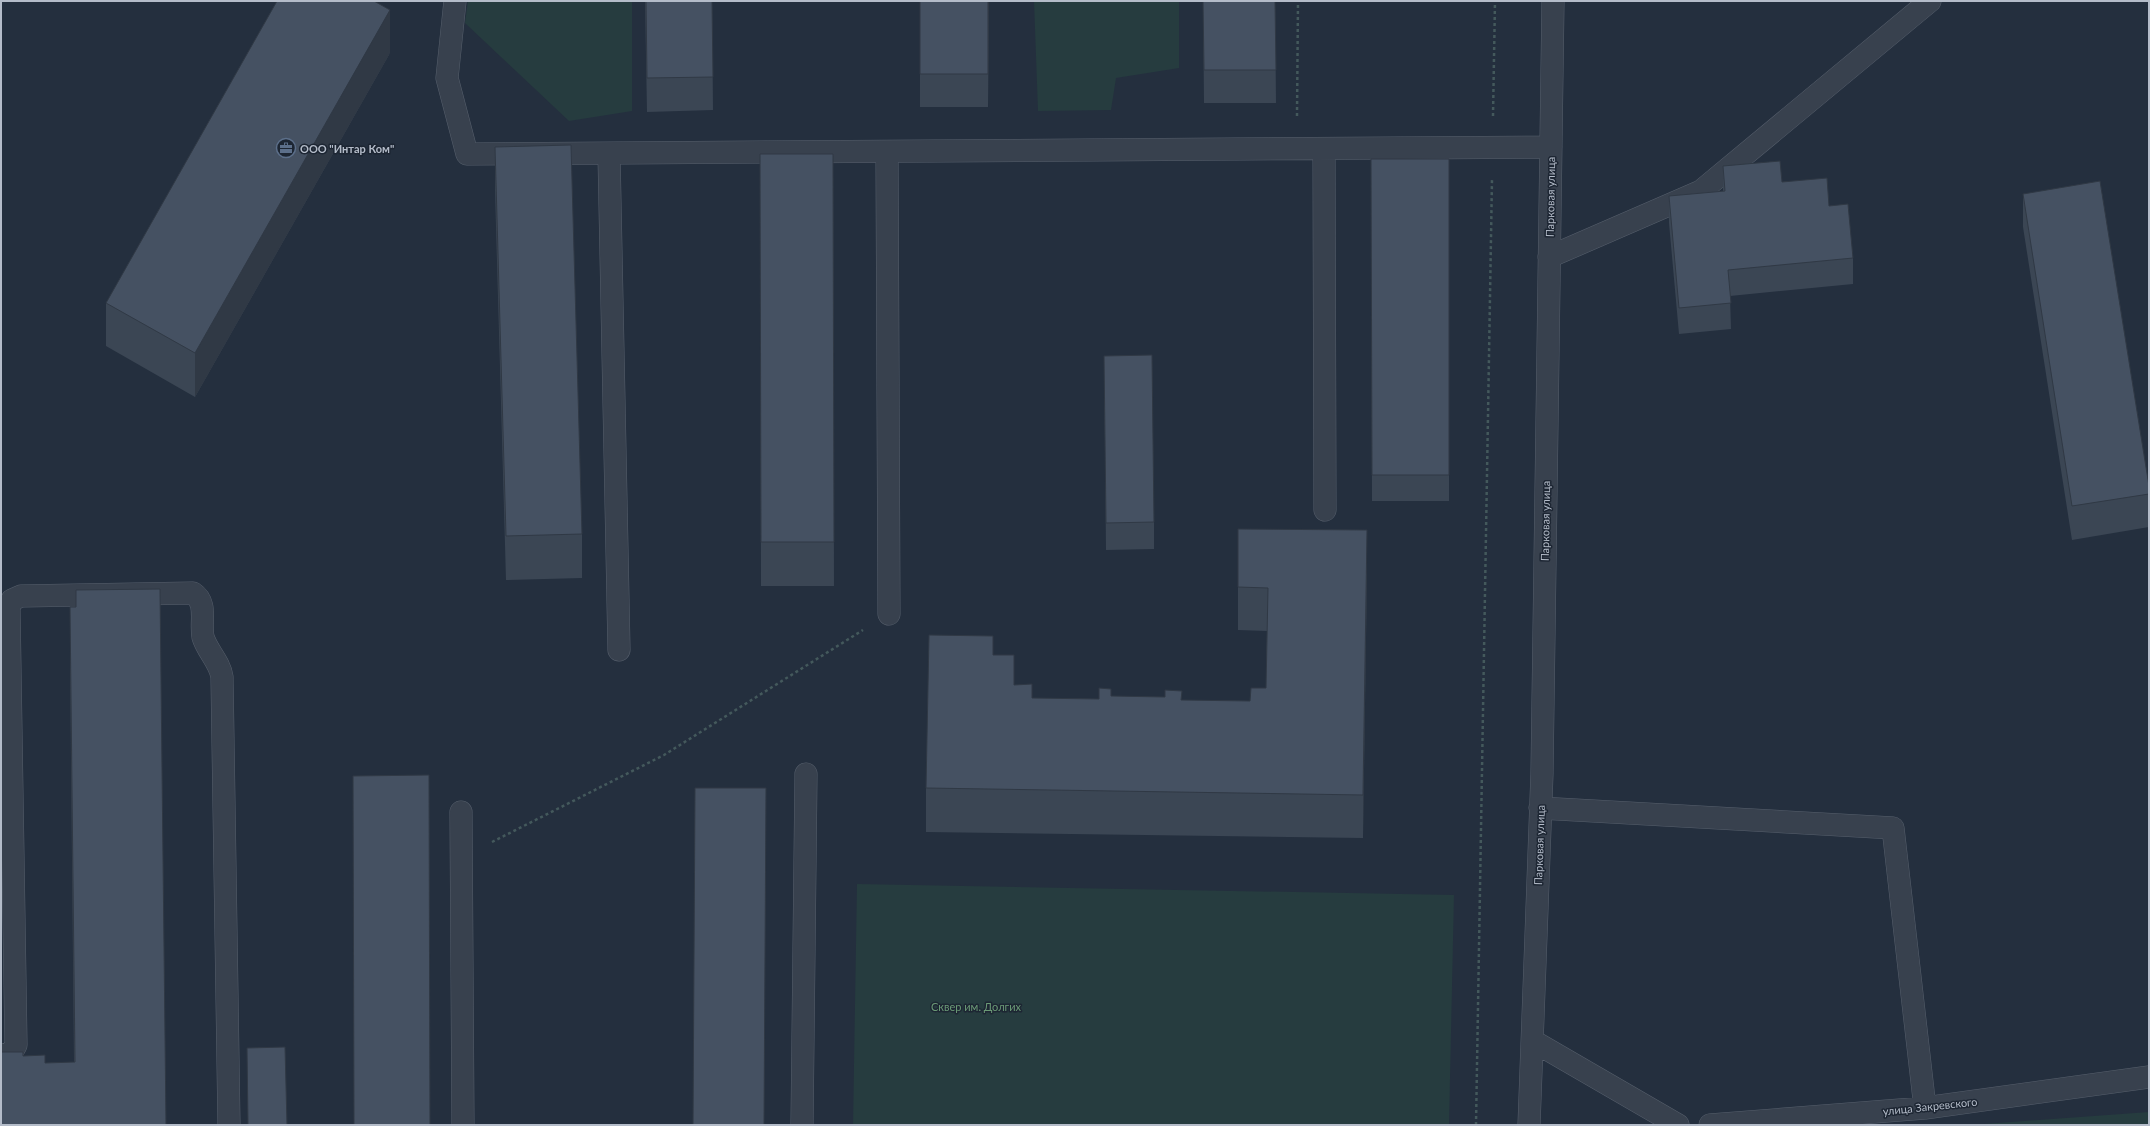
<svg xmlns="http://www.w3.org/2000/svg" width="2150" height="1126" font-family="Lato,sans-serif">
<style>
.green{fill:#263c3f}
.lines{fill:none;stroke-linecap:round;stroke-linejoin:round}
.minor-casing{stroke:#565f6c;stroke-width:23}
.path{stroke:#44595c;stroke-width:2.5;stroke-dasharray:3 3;stroke-linecap:butt}
.minor{stroke:#38414e;stroke-width:22}
.wall{fill:#3b4654}
.shaded-wall{fill:#303945}
.building{fill:#455162;stroke:#303945}
.labels{text-anchor:middle;dominant-baseline:central;stroke-width:3;stroke-linejoin:round;paint-order:stroke}
.poi-label{font-size:11px;font-weight:bold;fill:#b4bcc9;stroke:#1d2633;text-anchor:start}
.street-label{font-size:11px;fill:#b4bcc9;stroke:#1d2633}
.park-label{font-size:11px;fill:#6b9a76;stroke:#1d2633}
</style>
<rect width="100%" height="100%" fill="#242f3e"/>
<path class="green" d="M468 1H632V111L569 121 465 23Z
M1034 1H1179V68L1116 78 1111 110 1038 111Z
M857 884 1454 895 1449 1125H853Z
M2149 1112V1125L1984 1124Z"/>
<g class="lines">
<g class="minor-casing">
<path id="minor" d="M455 1 447 78 467 154 1551 147
M1324 149 1325 510
M887 152 889 614
M609 154 619 650
M1549 257 1701 191 1930 1
M1540 808 1893 828 1925 1108
M461 812 463 1125
M1533 1041 1678 1125
M1 1056 12 1052 16 1045 9 608 12 600 21 596 193 593C208 603 200 622 203 637 207 651 220 662 222 677L229 1125
M802 1125 806 774
M1529 1125 1542 773 1553 1
M1710 1125 1925 1108 2149 1077"/>
</g>
<path class="path" d="M1297 116 1298 1
M1493 116 1495 1
M492 842 664 755 863 630
M1476 1125 1492 179"/>
<use href="#minor" class="minor"/>
</g>
<path class="wall" d="M645 1H712L713 110 647 112Z
M920 1H989L988 107H920Z
M1203 1H1275L1276 103H1204Z
M390 53 195 397 106 346V303Z
M495 147 582 534V578L506 580 495 191Z
M760 154H833L834 586H761Z
M1371 159H1449V501H1372Z
M1723 166 1782 182 1829 206 1853 258V284L1730 296 1731 329 1679 334 1669 223V196L1723 191Z
M2023 194 2149 486V527L2072 540 2023 227Z
M1104 356 1154 522V549L1106 550Z
M1367 574 1363 838 926 832V788L993 655 1014 685 1032 698 1099 699 1111 696 1182 700 1250 701 1266 688 1267 631 1238 630V587Z
M70 607 166 1125 23 1056 45 1063 74 1062 70 659Z"/>
<path class="shaded-wall" d="M988 1H989L988 107Z
M390 10V53L195 397V353Z
M1367 530V574L1363 838V795Z"/>
<path class="building" d="M277 1H374L390 10 195 353 106 303Z
M646 1H712L713 77 647 78Z
M920 1H988V74H920Z
M1203 1H1275L1276 70H1204Z
M571 145 582 534 506 536 495 147Z
M760 154H833L834 542H761Z
M1371 159H1449V475H1372Z
M1780 161 1782 182 1827 178 1829 206 1848 204 1853 258 1728 270 1731 303 1679 308 1669 196 1725 191 1723 166Z
M2100 181 2149 486V494L2072 506 2023 194Z
M1152 355 1154 522 1106 523 1104 356Z
M1238 529 1367 530 1363 795 926 788 929 635 993 636V655H1014V685L1032 684V698L1099 699V688L1111 689V696L1165 697V690L1182 691 1181 700 1250 701 1251 688H1266L1268 588 1238 587Z
M160 589 166 1125H1V1052H23V1056L45 1055V1063L75 1062 70 607H76V590Z
M429 775 430 1125H354L353 776Z
M695 788H766L764 1125H693Z
M285 1047 287 1125H248L247 1048Z"/>
<defs>
<g id="office-ring" transform="scale(1)"><circle r="9.5" fill="#1d2633" stroke="#5c6f8a" stroke-width="1.5"/><path d="M-6-3h4V-5.5h4V-3h4V5H-6ZM-1-4.5V-3h2v-1.5ZM-6 0V1H6V0Z" fill="#5c6f8a"/></g>
</defs>
<g fill-rule="evenodd">
<use href="#office-ring" x="286" y="148"/>
</g>
<g class="labels">
<g class="poi-label">
<text x="300" y="148">ООО "Интар Ком"</text>
</g>
<g class="street-label">
<text transform="translate(1550 197) rotate(-89)">Парковая улица</text>
<text transform="translate(1545 521) rotate(-89)">Парковая улица</text>
<text transform="translate(1539 845) rotate(-88)">Парковая улица</text>
<text transform="translate(1930 1106) rotate(-6)">улица Закревского</text>
</g>
<g class="park-label">
<text x="976" y="1006">Сквер им. Долгих</text>
</g>
</g>
<rect width="2150" height="1126" fill="none" stroke="#b4bcc9" stroke-width="4"/>
</svg>
